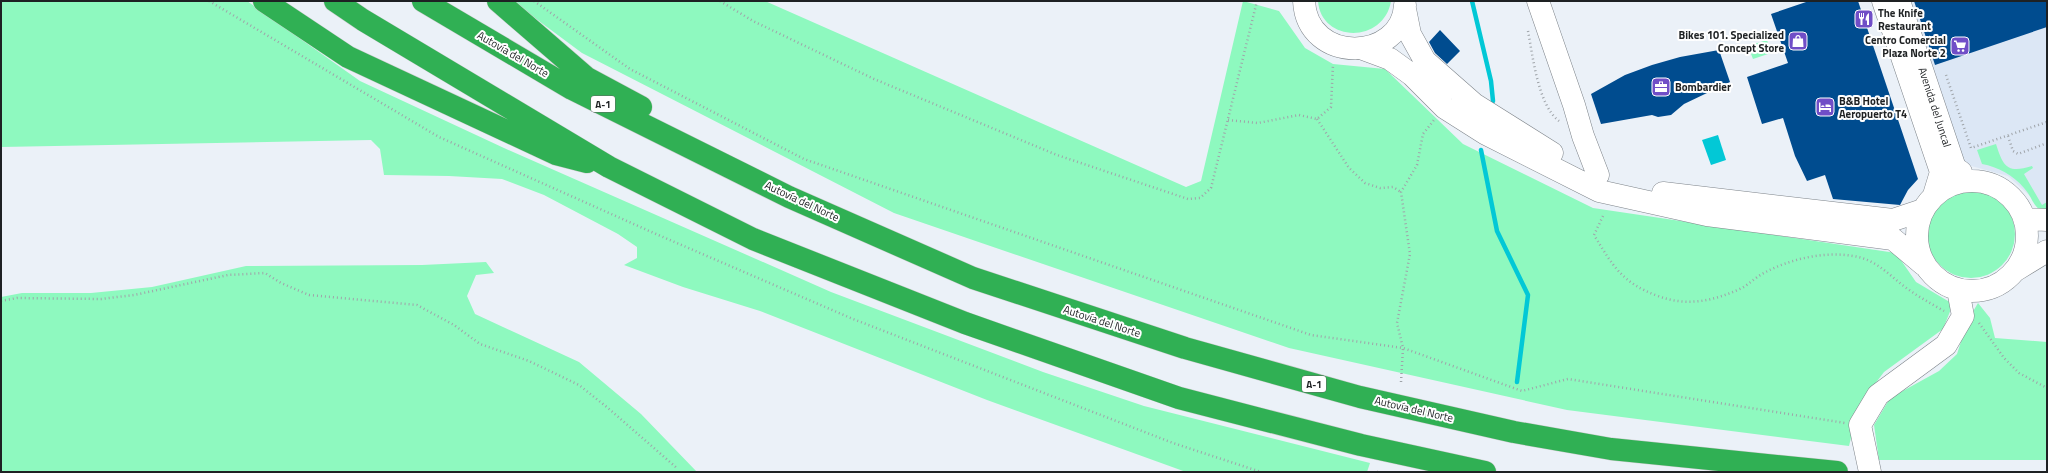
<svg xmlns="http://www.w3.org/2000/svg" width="2048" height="473" font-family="'Titillium Web',sans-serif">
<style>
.built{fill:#dce7f5}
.green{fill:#8ef9bf}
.water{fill:#02c8d6}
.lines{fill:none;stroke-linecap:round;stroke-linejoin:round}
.stream{stroke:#02c8d6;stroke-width:4.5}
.building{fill:#004c8f}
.minor-casing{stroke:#7e848a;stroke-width:23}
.highway-casing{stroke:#cececf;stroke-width:23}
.path{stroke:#9fa4a9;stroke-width:2.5;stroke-dasharray:1 3;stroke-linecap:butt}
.minor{stroke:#fff;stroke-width:22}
.highway{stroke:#30b054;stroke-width:22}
.labels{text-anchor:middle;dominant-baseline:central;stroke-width:4;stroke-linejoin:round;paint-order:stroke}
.shield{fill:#fff;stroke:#626465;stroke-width:1}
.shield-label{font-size:10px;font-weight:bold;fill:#1e2123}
.poi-label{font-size:11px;font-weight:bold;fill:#1e2123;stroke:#fff;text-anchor:start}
.street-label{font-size:11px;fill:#1e2123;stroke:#fff}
</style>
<rect width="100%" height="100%" fill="#ebf1f8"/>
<path class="built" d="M1900 1H2047V220L2032 198 2008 176 1964 164Z"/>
<path class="green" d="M1 1H247L360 81 504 148 831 292 1043 372 1144 406 1370 463 1367 472H1186L987 400 760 311 683 287 624 265 637 258V247L618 234 544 195 502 179 449 176 384 175 380 149 371 140 1 147Z
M512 1H765L1186 187 1201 181 1243 1 1279 11 1305 48 1333 64 1385 69 1463 144 1593 208 1896 253 1916 282 1953 304 1943 329 1884 372 1859 405 1849 446 1567 410 1289 348 894 213 582 53Z
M1318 1H1391C1384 44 1321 43 1318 1Z
M1767 40 1771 53 1753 59 1748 46Z
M1996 144C2003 166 2007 174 2032 166L2033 168 2024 174 2042 205 2047 202V213C2032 208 2034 199 2024 188 2013 175 1998 167 1982 164L1977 150Z
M1927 234a44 44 0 1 1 88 0a44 44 0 1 1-88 0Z
M486 262 494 273 476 275 467 296 475 314 579 362 641 414 697 472H1V297L22 293H91L152 287 246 266 422 265Z
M1978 303 1990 318 1995 338 2047 342V460H1879L1874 425 1890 398 1939 371 1957 354 1968 320Z"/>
<path class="water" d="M1718 135 1726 160 1711 165 1702 140Z"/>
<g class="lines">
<path class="stream" d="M1472 1 1491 81 1493 101
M1481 150 1497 231 1528 295 1517 382"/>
</g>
<path class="building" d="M1809 1H1858L1918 179 1908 190 1900 205 1833 199 1825 175 1807 181 1795 156 1783 118 1762 124 1747 77 1788 63 1771 14Z
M1914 1H2047V27L1935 65Z
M1440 30 1460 51 1447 64 1435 53 1429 42Z
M1719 50 1730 82 1684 104 1671 115 1658 117 1652 115 1601 124 1591 94 1625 75 1652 65 1680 57Z"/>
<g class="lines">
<g class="minor-casing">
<path id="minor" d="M1304 1C1307 65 1402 62 1405 5
M1538 1 1574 105 1583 136 1598 175
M1883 1 1941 172 1934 195
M1899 1 1955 168 1961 172
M1405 9 1410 34 1425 61 1474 104 1552 153
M1363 49 1390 59 1412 75 1445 108 1486 134 1599 191 1707 215 1893 239 1924 265
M1917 236a55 55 0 1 1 110 0a55 55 0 1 1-110 0Z
M1663 193 1893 220 1923 210
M2025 219 2047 220
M2016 270 2047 251
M1870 472 1860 425 1878 395 1946 345 1963 316 1958 290"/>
</g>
<g class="highway-casing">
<path id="highway" d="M264 1 348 57 556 154 587 162
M335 1 363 20 609 167 753 239 965 323 1179 398 1361 445 1485 472
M423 1 572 89 789 197 973 278 1185 348 1360 397 1514 432 1611 449 1837 472
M498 1 587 78 641 107"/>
</g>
<path class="path" d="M209 1 439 137 656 234 853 319 1173 443 1261 472
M534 1 630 69 804 159 1311 335 1403 348 1522 391 1568 379 1845 423
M720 1 753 21 874 79 1057 155 1188 199 1200 198 1211 188 1257 1
M1528 31C1533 57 1538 105 1559 121
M1946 75 1971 148 2047 122
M1317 119 1349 168 1365 183 1380 188 1393 187 1401 192
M1228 120 1258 123 1299 115 1317 119 1331 107 1333 64
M2008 136 2013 151 2018 154 2047 143
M1603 216 1594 235C1613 266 1622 283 1658 296 1687 307 1714 301 1742 288 1749 284 1755 278 1762 274 1789 259 1824 251 1853 256 1875 259 1888 274 1905 287 1917 296 1930 303 1944 311
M1 301 17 298 101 299 134 295 228 275 265 273 281 283 309 295 417 305 454 325 480 344 529 361 579 385 608 408 678 469
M1979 323 2004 358 2019 373 2047 388
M1401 382 1403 348 1397 323 1410 254 1401 192 1417 165 1423 134 1434 120
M1377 472H1378"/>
<use href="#minor" class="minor"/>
<use href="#highway" class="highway"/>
</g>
<defs>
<g id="restaurant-square" transform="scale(1)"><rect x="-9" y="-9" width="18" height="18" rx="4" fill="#704ec7" stroke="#fff"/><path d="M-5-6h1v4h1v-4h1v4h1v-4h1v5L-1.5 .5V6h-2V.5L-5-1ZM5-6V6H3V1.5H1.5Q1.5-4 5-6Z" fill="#fff"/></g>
<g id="shop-square" transform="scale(1)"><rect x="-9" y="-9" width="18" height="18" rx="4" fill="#704ec7" stroke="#fff"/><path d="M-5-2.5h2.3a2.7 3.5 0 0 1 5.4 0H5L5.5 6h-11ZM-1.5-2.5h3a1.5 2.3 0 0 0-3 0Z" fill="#fff"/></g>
<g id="supermarket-square" transform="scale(1)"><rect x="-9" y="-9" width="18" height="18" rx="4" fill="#704ec7" stroke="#fff"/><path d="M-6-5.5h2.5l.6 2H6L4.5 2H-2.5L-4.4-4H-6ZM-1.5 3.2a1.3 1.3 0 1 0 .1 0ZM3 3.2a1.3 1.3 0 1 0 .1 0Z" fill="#fff"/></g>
<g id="office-square" transform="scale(1)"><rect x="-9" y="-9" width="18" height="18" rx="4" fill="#704ec7" stroke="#fff"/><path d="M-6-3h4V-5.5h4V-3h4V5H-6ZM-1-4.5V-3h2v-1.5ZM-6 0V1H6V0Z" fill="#fff"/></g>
<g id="hotel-square" transform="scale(1)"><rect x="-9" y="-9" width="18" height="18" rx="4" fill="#704ec7" stroke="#fff"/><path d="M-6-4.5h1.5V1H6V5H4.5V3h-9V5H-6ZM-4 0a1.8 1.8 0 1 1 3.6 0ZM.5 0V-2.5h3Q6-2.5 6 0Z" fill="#fff"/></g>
</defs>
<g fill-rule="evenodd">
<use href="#restaurant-square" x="1864" y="19"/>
<use href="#shop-square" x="1798" y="41"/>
<use href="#supermarket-square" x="1960" y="46"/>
<use href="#office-square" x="1661" y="87"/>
<use href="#hotel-square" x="1825" y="107"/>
</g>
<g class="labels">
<g class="shield">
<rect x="591" y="96" width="24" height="16" rx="3"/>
<rect x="1302" y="376" width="24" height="16" rx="3"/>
</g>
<g class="shield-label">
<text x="603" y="104">A-1</text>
<text x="1314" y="384">A-1</text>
</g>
<g class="poi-label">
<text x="1878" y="13">The Knife<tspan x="1878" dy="13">Restaurant</tspan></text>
<text x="1784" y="35" text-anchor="end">Bikes 101. Specialized<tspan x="1784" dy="13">Concept Store</tspan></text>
<text x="1946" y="40" text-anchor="end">Centro Comercial<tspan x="1946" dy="13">Plaza Norte 2</tspan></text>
<text x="1675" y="87">Bombardier</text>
<text x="1839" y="101">B&amp;B Hotel<tspan x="1839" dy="13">Aeropuerto T4</tspan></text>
</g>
<g class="street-label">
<text transform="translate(513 54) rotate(30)">Autovía del Norte</text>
<text transform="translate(1935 107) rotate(72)">Avenida del Juncal</text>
<text transform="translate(802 201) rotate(25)">Autovía del Norte</text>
<text transform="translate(1102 321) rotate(18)">Autovía del Norte</text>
<text transform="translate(1414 409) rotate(13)">Autovía del Norte</text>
</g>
</g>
<rect width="2048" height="473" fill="none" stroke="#1e2123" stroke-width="4"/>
</svg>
